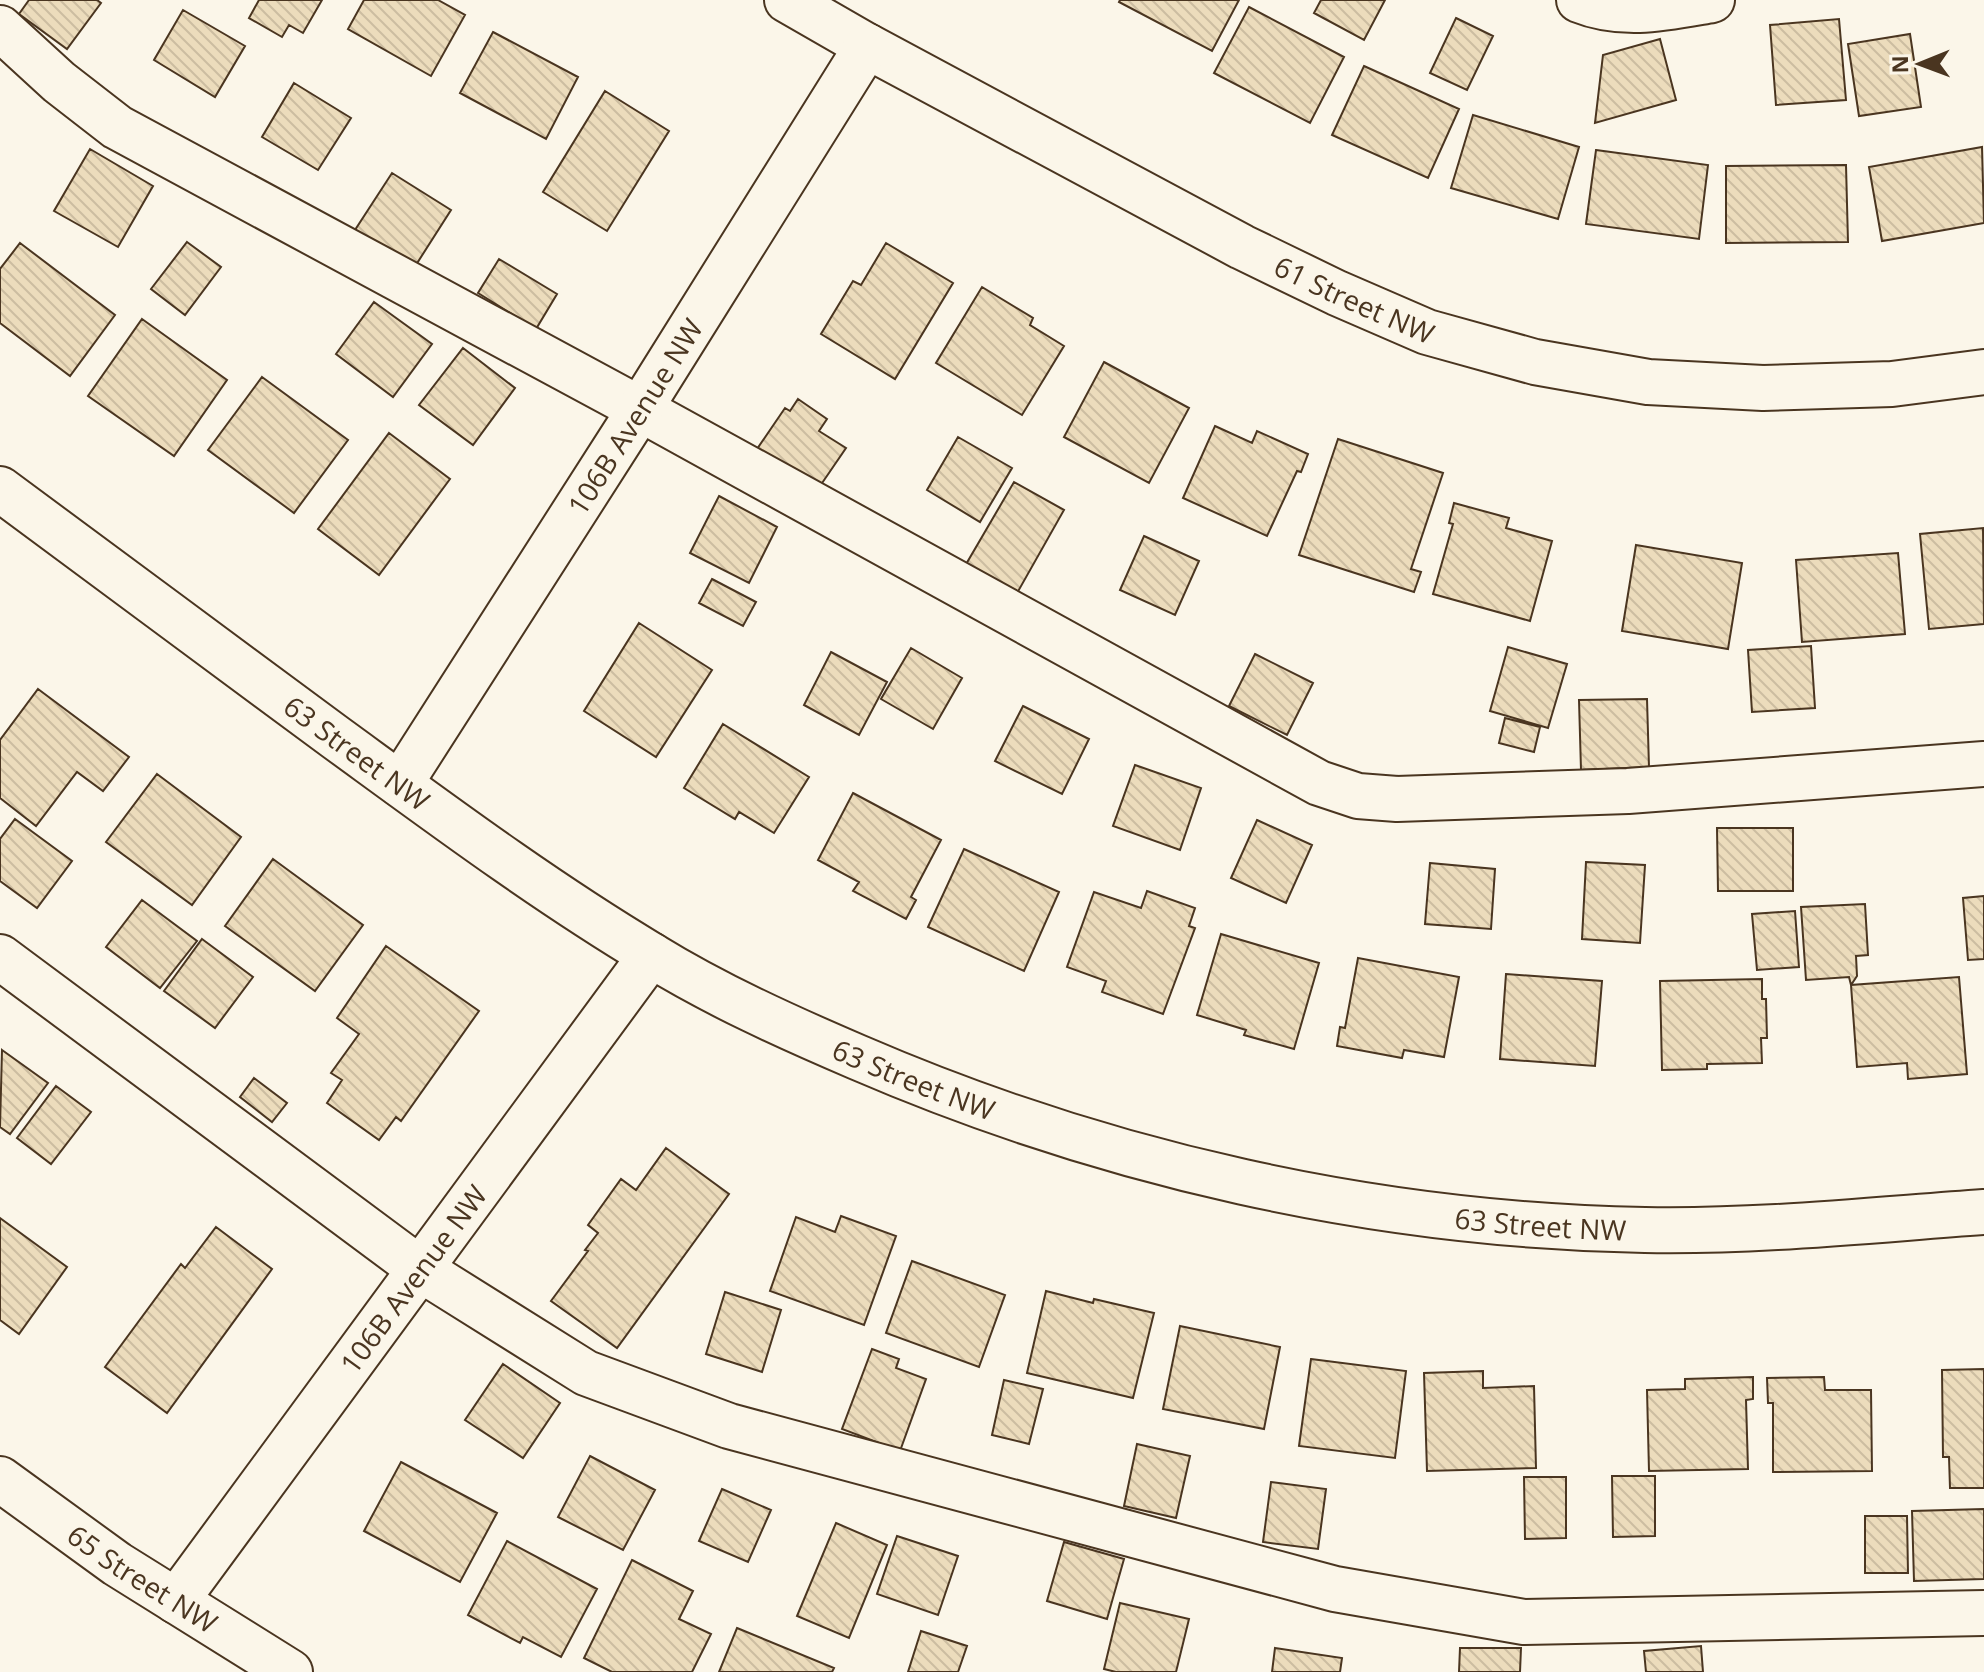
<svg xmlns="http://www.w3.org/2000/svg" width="1984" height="1672" font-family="'Open Sans',sans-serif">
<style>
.building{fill:url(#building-back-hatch);stroke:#4a3520;stroke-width:2}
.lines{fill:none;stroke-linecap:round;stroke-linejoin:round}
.minor-casing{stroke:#4a3520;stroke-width:48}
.minor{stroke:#fbf6e9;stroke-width:44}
.labels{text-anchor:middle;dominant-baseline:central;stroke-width:6;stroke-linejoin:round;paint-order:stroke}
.street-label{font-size:28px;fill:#4a3520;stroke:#fbf6e9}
</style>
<defs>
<pattern id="building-back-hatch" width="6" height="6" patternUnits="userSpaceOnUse" patternTransform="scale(2)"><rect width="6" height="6" fill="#ecdcbc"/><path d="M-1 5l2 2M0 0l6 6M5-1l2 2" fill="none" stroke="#ccbda1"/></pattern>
</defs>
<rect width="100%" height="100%" fill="#fbf6e9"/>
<path class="building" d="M29 0H97L101 3 67 49 19 14Z
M259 0H322L303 33 289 25 282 37 249 18Z
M364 0H438L465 15 431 76 348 29Z
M1120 0H1239L1212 51 1119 2Z
M1321 0H1385L1364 40 1314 13Z
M1249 7 1344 57 1310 123 1214 73Z
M183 10 245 46 215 97 154 60Z
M1456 18 1493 36 1467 90 1430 73Z
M1839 19 1846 100 1776 105 1770 25Z
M493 32 578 77 546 139 460 93Z
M1910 34 1921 107 1859 116 1848 44Z
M1660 39 1676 100 1595 123 1603 55Z
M1364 66 1459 109 1428 178 1332 135Z
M294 83 351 118 318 170 262 137Z
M605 91 669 131 607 231 543 192Z
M1473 115 1579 147 1558 219 1451 188Z
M1982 147 1984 223 1882 241 1869 167Z
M90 149 153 186 118 247 54 211Z
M1596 150 1708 165 1699 239 1586 224Z
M1846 165 1848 242 1726 243V166Z
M392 173 451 210 414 268 355 230Z
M187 242 221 267 185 315 151 289Z
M20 243 115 315 70 376 0 323V269Z
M886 243 953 283 895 379 821 334 853 281 861 285Z
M499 259 557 294 536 329 478 293Z
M982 287 1033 318 1030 325 1064 346 1022 415 936 363Z
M374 302 432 344 393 397 336 354Z
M142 319 227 380 174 456 88 396Z
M463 348 515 388 473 445 419 405Z
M1104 362 1189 408 1149 483 1064 437Z
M262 377 348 440 294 513 208 450Z
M798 399 827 419 819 431 846 448 818 489 757 449 785 408 790 411Z
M1215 426 1252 443 1257 431 1308 454 1301 472 1297 471 1267 536 1183 498Z
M389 433 450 479 379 575 318 529Z
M958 437 1012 468 980 522 927 490Z
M1338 439 1443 473 1411 569 1421 572 1414 592 1299 555Z
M1014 482 1064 510 1016 595 965 566Z
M719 496 777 527 749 583 690 553Z
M1454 503 1509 518 1506 528 1552 541 1530 621 1433 594 1453 524 1449 523Z
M1983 528 1984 624 1929 629 1920 534Z
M1144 536 1199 561 1175 615 1120 590Z
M1636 545 1742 563 1728 649 1622 631Z
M1898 553 1905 634 1802 642 1796 560Z
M712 579 756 602 743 626 699 603Z
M639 623 712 670 656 757 584 711Z
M1811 646 1815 708 1752 712 1748 650Z
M1508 647 1567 664 1548 728 1490 711Z
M911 648 962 678 933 729 881 699Z
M831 652 887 682 859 735 804 705Z
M1255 654 1313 683 1287 735 1229 706Z
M38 689 129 757 103 791 77 772 36 826 0 798V740Z
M1647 699 1649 767 1581 770 1579 700Z
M1023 706 1089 739 1062 794 995 761Z
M1505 718 1540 727 1534 752 1499 743Z
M723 724 809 777 774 833 739 812 735 819 684 788Z
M1135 765 1201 788 1180 850 1113 826Z
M157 774 241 837 192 905 106 842Z
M853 793 941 840 911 897 916 900 906 919 853 891 859 882 818 860Z
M15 819 72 861 37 908 0 881V839Z
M1257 820 1312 845 1286 903 1231 878Z
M1717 828H1793V891H1718Z
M964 849 1059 892 1024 971 928 927Z
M273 859 363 925 315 991 225 926Z
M1586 862 1645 865 1640 943 1582 939Z
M1430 863 1495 869 1491 929 1425 924Z
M1147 891 1195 908 1189 926 1195 928 1163 1014 1102 992 1106 981 1067 967 1094 892 1141 908Z
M1984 896V959L1968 960 1963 898Z
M142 900 197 941 160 988 106 947Z
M1865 904 1868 955 1856 956 1857 976 1851 985 1849 977 1806 980 1801 907Z
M1795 911 1799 967 1757 970 1752 914Z
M1221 934 1319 963 1294 1049 1244 1035 1246 1030 1197 1015Z
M202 939 253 977 215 1028 164 991Z
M386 946 479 1011 401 1121 396 1117 379 1140 327 1103 342 1080 331 1073 359 1034 337 1018Z
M1358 958 1459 977 1444 1057 1404 1050 1402 1058 1337 1046 1340 1027 1345 1028Z
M1506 974 1602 981 1595 1066 1500 1059Z
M1959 977 1967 1074 1908 1079 1907 1063 1857 1067 1851 985Z
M1762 979V999H1766L1767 1038H1761L1762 1063 1707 1064V1069L1662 1070 1660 981Z
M2 1050 48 1083 10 1134 0 1127Z
M254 1078 287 1103 272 1122 240 1097Z
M56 1086 91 1112 51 1164 17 1138Z
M666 1148 729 1194 617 1348 551 1301 588 1251 585 1250 598 1233 588 1225 621 1179 636 1190Z
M841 1216 896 1236 864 1325 770 1291 796 1217 835 1232Z
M0 1218 67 1267 19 1334 0 1320Z
M216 1227 272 1269 167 1413 105 1367 181 1264 185 1268Z
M912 1261 1005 1295 979 1367 886 1333Z
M1046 1291 1093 1303 1094 1299 1154 1313 1133 1398 1027 1373Z
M725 1292 781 1310 762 1372 706 1354Z
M1180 1326 1280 1347 1264 1429 1163 1409Z
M872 1349 899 1359 896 1368 926 1379 900 1451 842 1429Z
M1311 1359 1406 1371 1395 1458 1299 1446Z
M503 1364 560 1403 523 1458 465 1420Z
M1984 1369V1488H1950L1949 1457H1943L1942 1370Z
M1483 1371V1388L1534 1386 1536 1468 1427 1471 1424 1373Z
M1753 1377V1399L1746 1400 1748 1469 1649 1471 1647 1390 1685 1389V1379Z
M1824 1377 1825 1390H1871L1872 1471 1773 1472V1403H1768L1767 1378Z
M1004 1380 1043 1389 1029 1444 992 1435Z
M1137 1444 1190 1456 1176 1518 1124 1506Z
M590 1456 655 1490 623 1550 558 1517Z
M401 1462 497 1513 460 1582 364 1531Z
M1612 1476H1655V1536L1613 1537Z
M1524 1477H1566V1538L1525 1539Z
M1271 1482 1326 1489 1318 1549 1263 1542Z
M722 1489 771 1510 748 1562 699 1541Z
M1984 1509V1579L1914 1581 1912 1511Z
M1865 1516H1907L1908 1573H1865Z
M836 1523 887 1545 849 1638 797 1616Z
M897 1536 958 1556 938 1615 877 1594Z
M507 1541 597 1589 561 1657 523 1637 520 1643 468 1615Z
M1064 1542 1124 1559 1107 1619 1047 1601Z
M632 1560 693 1591 679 1619 711 1634 692 1672H612L584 1658Z
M1120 1603 1189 1619 1176 1672H1116L1104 1669Z
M737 1628 834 1668 832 1672H719Z
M921 1631 967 1646 958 1672H908Z
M1701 1646 1703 1672H1646L1644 1651Z
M1275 1648 1342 1658 1340 1672H1272Z
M1460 1648H1521L1520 1672H1459Z"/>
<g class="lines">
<g class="minor-casing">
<g id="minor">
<path id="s1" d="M787 0 867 46 1242 247 1337 293 1427 332 1535 362 1648 382 1763 388 1892 384 1984 372"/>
<path d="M1579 0C1624 18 1666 8 1712 0"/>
<path d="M0 28 59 82 117 127 640 409 1319 783 1358 796 1397 799 1628 791 1984 764"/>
<path id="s2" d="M0 489C112 572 223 654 335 737 438 812 541 889 651 955 716 995 787 1027 857 1057 1105 1164 1374 1225 1645 1230 1758 1232 1871 1220 1984 1212"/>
<path id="s3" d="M400 784 640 409 867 46"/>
<path d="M0 957 420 1269 586 1373 729 1426 1335 1589 1524 1622 1984 1613"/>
<path id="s4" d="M0 1479 117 1564 290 1672"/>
<path id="s5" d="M176 1601 651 955"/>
</g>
</g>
<use href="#minor" class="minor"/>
</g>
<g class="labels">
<g class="street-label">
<text stroke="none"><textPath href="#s1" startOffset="642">61 Street NW</textPath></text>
<text stroke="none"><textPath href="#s3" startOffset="436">106B Avenue NW</textPath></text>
<text stroke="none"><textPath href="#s2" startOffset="444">63 Street NW</textPath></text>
<text stroke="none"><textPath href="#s2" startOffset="1092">63 Street NW</textPath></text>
<text stroke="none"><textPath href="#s2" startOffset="1738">63 Street NW</textPath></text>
<text stroke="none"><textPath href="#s5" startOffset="400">106B Avenue NW</textPath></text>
<text stroke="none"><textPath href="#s4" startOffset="174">65 Street NW</textPath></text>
</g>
</g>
<g transform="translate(1920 64) rotate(269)" stroke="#fbf6e9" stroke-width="6" paint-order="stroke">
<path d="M0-6L14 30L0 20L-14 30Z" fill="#4a3520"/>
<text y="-12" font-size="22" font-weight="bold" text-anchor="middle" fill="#4a3520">N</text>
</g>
</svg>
